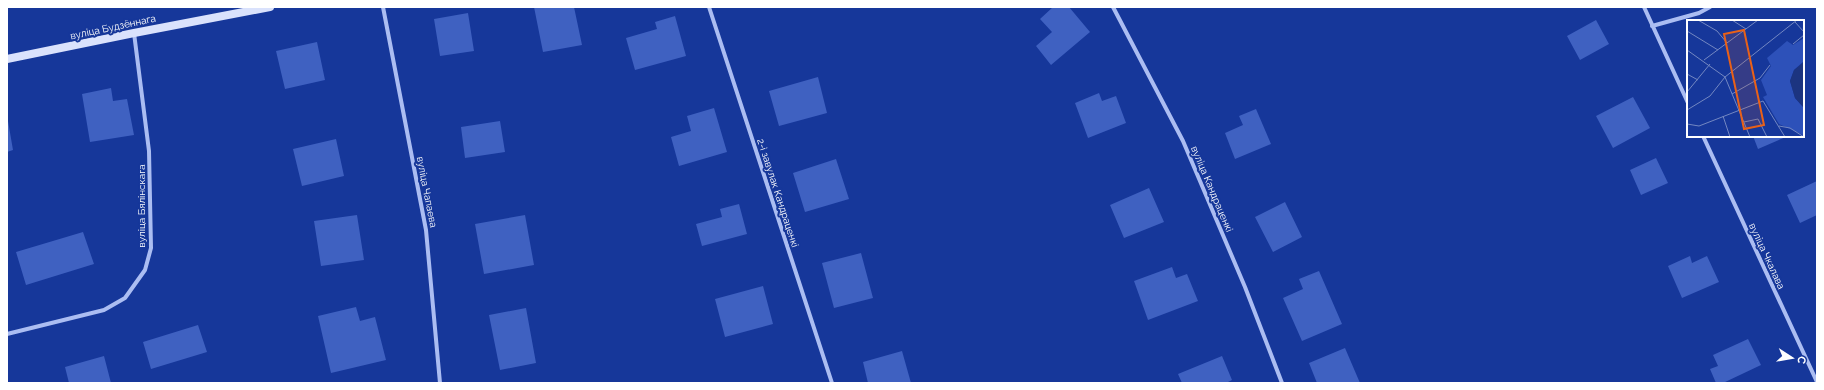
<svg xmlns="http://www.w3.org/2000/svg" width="1824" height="390" font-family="Raleway,sans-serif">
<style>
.building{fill:#3f61c1}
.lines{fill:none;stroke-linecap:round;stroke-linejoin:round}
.street{stroke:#abbdf2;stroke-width:4}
.secondary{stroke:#dae2fc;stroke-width:8}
.labels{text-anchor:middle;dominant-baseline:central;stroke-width:4;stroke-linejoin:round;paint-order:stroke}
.street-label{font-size:10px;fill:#fff;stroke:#16379a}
.inset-road{fill:none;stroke:#7387c2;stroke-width:1}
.view{fill:#e96118;fill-opacity:0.15;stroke:#e96118;stroke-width:2}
.inset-edge{fill:none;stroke:#fff;stroke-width:2}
</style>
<rect width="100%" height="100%" fill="#16379a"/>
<path class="building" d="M534 7H574L582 45 543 52Z
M1053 7H1069L1090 32 1051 65 1036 46 1052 32 1040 19Z
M468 13 474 51 440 56 434 19Z
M675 16 686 56 635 70 626 38 657 29 655 22Z
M1596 20 1609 44 1580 60 1567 36Z
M317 42 325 80 285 89 276 51Z
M818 77 827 113 779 126 769 91Z
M111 88 113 101 127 99 134 135 90 142 82 94Z
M1099 93 1102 101 1116 96 1126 123 1088 138 1075 103Z
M1633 97 1650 128 1613 148 1596 116Z
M714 108 727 152 679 166 671 137 691 131 687 116Z
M1256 109 1271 144 1235 159 1225 133 1243 125 1239 116Z
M8 121 13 150 7 152V122Z
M500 121 505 152 465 158 461 127Z
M1753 136H1788L1758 149Z
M336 139 344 176 302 186 293 149Z
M1656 158 1668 183 1641 195 1630 170Z
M836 159 849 199 805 212 793 173Z
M1817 181V215L1800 223 1787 195Z
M1149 188 1164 222 1124 238 1110 205Z
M1285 202 1302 237 1273 252 1255 217Z
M739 204 747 234 702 246 696 224 722 217 720 209Z
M357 215 364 260 321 266 314 221Z
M525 215 534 265 484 274 475 224Z
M83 232 94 264 26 285 16 252Z
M861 253 873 298 834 308 822 263Z
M1690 256 1692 263 1707 256 1719 282 1682 298 1668 266Z
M1172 267 1176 278 1187 274 1198 301 1148 320 1134 281Z
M1319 271 1342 324 1302 341 1283 298 1303 289 1299 279Z
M763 286 773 324 725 337 715 299Z
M356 307 360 321 375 317 386 360 331 373 318 316Z
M526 308 536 363 500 370 489 315Z
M198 325 207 352 151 369 143 342Z
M1748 339 1761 365 1723 383H1716L1710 369 1718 366 1713 355Z
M1345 348 1360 383H1317L1309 363Z
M902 351 911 383H868L863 362Z
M104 356 111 383H69L65 367Z
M1222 356 1232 380 1226 383H1182L1178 374Z"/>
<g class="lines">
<path class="street" d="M383 7 426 230 440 383
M709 7 832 383
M1113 7 1183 141 1245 287 1282 383
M1644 7 1688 103
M1652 26 1699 13 1710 7
M1703 136 1817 382
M7 334 104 310 125 298 145 270 151 248 149 151 134 33"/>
<path class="secondary" d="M7 59 134 33 270 7"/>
</g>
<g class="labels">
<g class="street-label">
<text transform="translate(113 27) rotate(-12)">вуліца Будзённага</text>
<text transform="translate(1212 189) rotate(67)">вуліца Кандраценкі</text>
<text transform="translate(427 192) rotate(79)">вуліца Чапаева</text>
<text transform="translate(778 193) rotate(72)">2-і завулак Кандраценкі</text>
<text transform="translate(141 206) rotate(-90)">вуліца Бялінскага</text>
<text transform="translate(1767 256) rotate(65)">вуліца Чкалава</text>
</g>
</g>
<g transform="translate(1687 20)">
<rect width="117" height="117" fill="#16379a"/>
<path d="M117 18V41L107 50 103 61 108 78 117 88 116 115 92 104 76 77 80 75 74 60 84 46 80 38 100 21 106 25Z" fill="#2d51b9"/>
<path d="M117 42V41V88L108 78 103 61 107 50Z" fill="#1c3480"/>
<path class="inset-road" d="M11 0 30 11 40 23M45 0 59 9M108 2 117 12M0 11 31 30M106 24 117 15M0 30 38 57 63 117M17 40 71 0M0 54 11 60M0 72 23 44M45 74 73 58 83 45M0 90 23 76 38 57 110 0M36 96 43 117M57 102 71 99 80 117M0 104 12 106 76 81 98 117M92 106 103 108 117 117"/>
<path class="view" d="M57 10 77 105 57 109 37 14Z"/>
<rect width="117" height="117" class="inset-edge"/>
</g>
<rect width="1824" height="390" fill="none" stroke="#ffffff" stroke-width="16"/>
<g transform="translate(1792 358) rotate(102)" stroke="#16379a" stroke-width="3" paint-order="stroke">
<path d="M0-3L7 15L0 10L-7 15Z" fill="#ffffff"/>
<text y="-6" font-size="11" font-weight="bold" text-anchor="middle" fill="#ffffff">С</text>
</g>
</svg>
